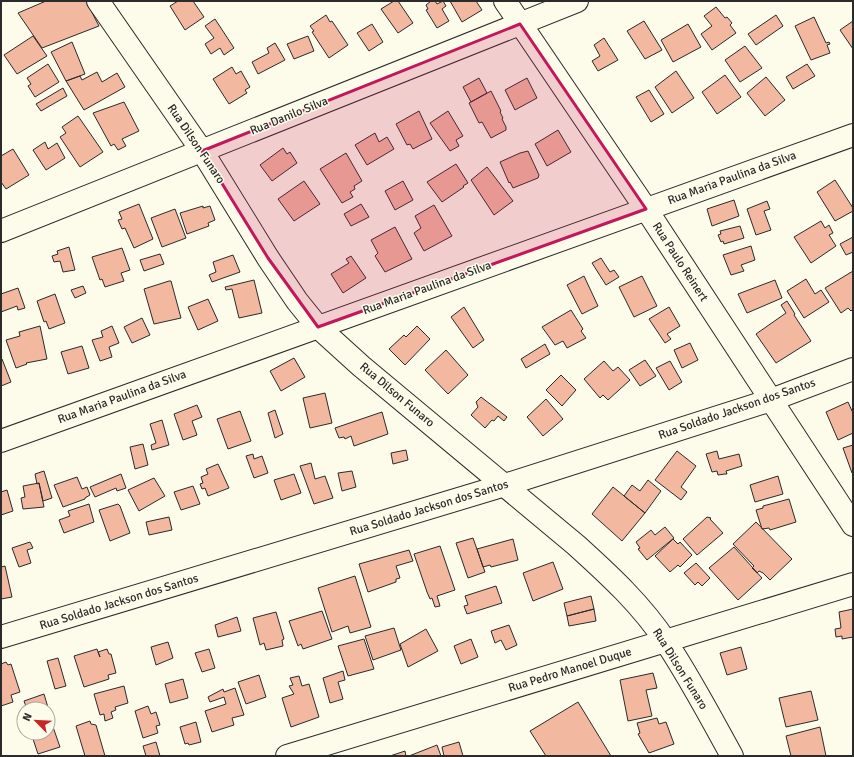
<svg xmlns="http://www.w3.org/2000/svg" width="854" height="757" font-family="Signika,sans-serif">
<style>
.building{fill:#f2b8a0;stroke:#2b2b2b}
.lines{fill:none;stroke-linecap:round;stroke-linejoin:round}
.minor-casing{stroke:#2b2b2b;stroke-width:24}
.minor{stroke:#fdfbea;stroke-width:22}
.marked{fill:#c2185b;fill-opacity:0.2;stroke:#c2185b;stroke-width:3;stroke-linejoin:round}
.labels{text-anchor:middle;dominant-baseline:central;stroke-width:3;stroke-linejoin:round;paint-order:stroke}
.street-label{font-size:12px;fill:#2b2b2b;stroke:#fdfbea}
</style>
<rect width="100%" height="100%" fill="#fdfbea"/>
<path class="building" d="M46 1H86L99 26 42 48 18 13Z
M178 1H193L204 17 185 30 170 6Z
M394 1H398L413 23 398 33 381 9Z
M431 1H435L437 4 443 1 446 6 442 9 449 21 437 28 426 10 428 9 426 5Z
M450 1H476L482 10 462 22Z
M716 7 725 18 727 17 732 23 730 25 736 33 712 50 701 34 712 26 704 16Z
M326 15 330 22 332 21 348 45 329 58 312 32 314 31 310 26Z
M776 15 783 26 756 45 748 34Z
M814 17 826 43 829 42 830 44 827 45 830 53 811 60 795 26Z
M215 19 234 48 224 55 220 48 211 54 205 44 214 38 205 26Z
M644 21 662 50 645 59 627 31Z
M853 21V49L840 30Z
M372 24 383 42 369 51 357 33Z
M688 24 701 47 673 62 661 40Z
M33 36 47 56 17 74 4 55Z
M308 36 314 51 294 59 287 44Z
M604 38 618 60 598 71 592 61 600 56 594 45Z
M72 42 85 74 66 81 51 52Z
M275 43 285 60 258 74 252 62 269 53 267 48Z
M745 46 762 68 740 82 725 60Z
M48 64 59 82 35 97 28 86 31 84 27 78Z
M807 64 815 76 793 89 786 77Z
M232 67 236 74 241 71 250 87 245 90 247 93 229 104 213 79Z
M676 71 694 98 672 113 655 87Z
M97 72 102 82 117 73 125 87 84 110 66 81 80 76 82 80Z
M725 75 741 97 717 114 702 92Z
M766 77 785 100 765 116 747 93Z
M479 78 487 93 471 102 463 87Z
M527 78 537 98 515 110 505 90Z
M63 88 67 96 41 111 36 104Z
M649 90 664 114 651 122 636 97Z
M491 91 501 111 500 112 503 118 502 119 506 127V130L491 138 482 122 479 123 469 103Z
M124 102 139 131 122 139 126 146 118 150 114 144 111 146 93 113Z
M419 111 432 139 413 149 410 144 407 145 396 124Z
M448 111 463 136 456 140 459 146 450 151 430 123Z
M78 116 103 152 80 167 60 137 66 133 62 127Z
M558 130 571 152 547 166 535 144Z
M375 133 379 142 387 137 394 149 367 165 355 145Z
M45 142 48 149 57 143 65 158 46 170 33 150Z
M283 148 287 154 290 152 297 163 272 181 260 165Z
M13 149 29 175 6 189 1 182V156Z
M528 151 539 175 538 178 513 188 510 182 509 183 500 162 520 153Z
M346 153 362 181 354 186 355 189 350 192 353 197 342 203 320 169Z
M456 164 468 183 463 186 464 187 442 202 427 182Z
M487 167 513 201 494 215 471 180Z
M835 180 853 208V211L835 221 817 192Z
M304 181 320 204 294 221 278 199Z
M403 181 413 200 395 210 385 191Z
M734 200 739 216 712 226 707 209Z
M767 201 770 209 764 211 771 230 756 235 747 209Z
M139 204 153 239 134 248 125 228 122 229 118 220 122 219 119 212Z
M361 204 369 217 351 226 344 214Z
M434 205 452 236 424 251 414 233 421 228 415 216Z
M203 206V208L210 206 215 220 208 223 209 226 187 234 180 213Z
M175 209 186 238 162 247 151 218Z
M821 221 825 228 829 225 833 233 829 235 836 246 811 263 794 237Z
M740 226 744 238 724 244 723 241 721 242 718 235 721 234 720 231Z
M395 227 412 259 385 272 375 256 378 253 371 240Z
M853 237V252L846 255 840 244Z
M751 246 755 260 741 265 744 271 731 275 723 255Z
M69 247 75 270 63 272 60 261 54 262 52 256 58 254 57 251Z
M122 248 130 270 121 273 124 281 105 287 102 279 100 280 92 257Z
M160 254 164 264 144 271 140 260Z
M233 255 240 272 212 282 209 275 216 272 213 262Z
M351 256 366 278 343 293 331 274 349 263 346 259Z
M601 258 610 272 614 270 619 277 606 285 592 263Z
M853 271V309L851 311 848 308 841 313 825 288Z
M584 276 598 306 582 314 567 285Z
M642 276 657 306 634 317 619 287Z
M806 279 815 294 821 290 829 302 804 318 787 291Z
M254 280 262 313 239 318 232 289 226 290 225 287Z
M775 280 782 298 747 313 738 294Z
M169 281H171L181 318 154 324 144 289Z
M83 286 86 293 75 298 71 290Z
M18 288 25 308 18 310 17 306 1 312V294Z
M55 294 65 323 49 329 46 321 44 322 37 301Z
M208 299 218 321 198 330 188 307Z
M787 301 795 314 794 315 811 341 776 363 756 334 786 313 781 305Z
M464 307 484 340 473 348 451 317Z
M669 307 680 326 667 334 671 339 665 343 649 319Z
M571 310 583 329 581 331 586 338 567 348 563 341 555 345 542 327Z
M142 318 150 335 132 343 124 327Z
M40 326 47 359 26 363 27 364 16 368 6 340 20 336 19 332Z
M112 326 119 343 109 347 112 357 100 361 92 340 103 337 101 331Z
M417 326 430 339 405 365 389 349 404 335 406 337Z
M690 343 698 360 682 368 674 350Z
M545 344 550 354 526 368 521 359Z
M82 346 89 368 68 374 61 352Z
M446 350 468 375 448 394 425 370Z
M294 358 305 377 281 391 270 371Z
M2 359 11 382 1 386V360Z
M645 360 656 376 640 386 629 370Z
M604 361 613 371 618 367 630 380 608 400 603 395 600 398 584 379Z
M670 361 682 382 669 390 656 368Z
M561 375 576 390 562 406 546 390Z
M325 393 332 423 310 428 303 398Z
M481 397 507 417 504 421 498 416 494 421 492 420 485 428 471 415 478 407 476 402Z
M546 399 563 419 543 436 527 417Z
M848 402 853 413V433L838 440 826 412Z
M197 405 202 417 192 421 197 435 183 440 174 414Z
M275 410 283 434 275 438 268 413Z
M240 411 251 441 228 449 217 419Z
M382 412 388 434 354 446 351 436 345 439 344 437 339 438 335 428Z
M162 420 169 445 152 450 151 445 156 443 150 424Z
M143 444 148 465 135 469 130 447Z
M853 445V473H852L843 448Z
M406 450 408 460 393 464 391 453Z
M677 451 696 466 681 487 687 492 681 500 655 480Z
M717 451 719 459 739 454 742 466 726 471 727 474H725L718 475 717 471 712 472 706 454Z
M253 454 254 459 262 456 268 473 254 478 246 456Z
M311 463 315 479 325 476 333 498 314 504 300 466Z
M218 464 229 488 208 496 205 488 202 489 200 484 203 483 201 477 208 474 206 469Z
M44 471 52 498 43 501 39 483 37 484 35 474Z
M352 471 356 487 342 491 338 473Z
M121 474 126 488 117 491 116 488 95 497 90 487Z
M294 474 301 493 281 500 274 480Z
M778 476 783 494 755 502 750 485Z
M77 477 82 489 87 487 90 495 85 498V499L63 507 54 485Z
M154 478 165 496 139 511 128 490Z
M648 480 661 491 645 513 624 496 632 485 640 491Z
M39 483 44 507 23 509 21 498 25 497 23 486Z
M193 486 200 504 181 510 174 492Z
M613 487 645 513 622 541 592 514Z
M7 490 13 511 1 515V492Z
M789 499 796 522 770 530 769 528 762 529 756 510 763 508V506Z
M89 504 94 522 64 533 59 520 70 516 68 511Z
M118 504 120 506 130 533 110 541 99 510Z
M169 517 172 530 149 535 146 522Z
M707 517 711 518 710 519 723 533 697 555 683 539Z
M756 522 792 559 770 580 763 573 759 571 757 573 752 568 754 566 733 544Z
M665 527 674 538 647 560 638 549 640 548 636 542 651 530 655 535Z
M473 538 485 572 468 578 456 543Z
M513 539 518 560 491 567 490 565 483 567 477 549Z
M673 539 678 544 680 542 692 555 680 567 678 565 670 572 655 556Z
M30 542 33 548 27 550 31 563 19 567 12 548Z
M440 546 455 590 437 596 440 606 435 607 432 598 430 599 427 592 414 554Z
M734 547 762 578 738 600 709 568Z
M409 550 413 561 396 566 400 578 396 579V582L368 592 359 564Z
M553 562 563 589 533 601 523 573Z
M696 563 710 578 702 586 698 582 695 585 684 573Z
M5 566 12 597 1 599V567Z
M355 576 371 627 350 633 348 626 332 632 318 588Z
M496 586 502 603 467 614 464 606 468 605 465 596Z
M591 596 594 609 567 616 564 603Z
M594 609 596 621 569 626 567 616Z
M853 609V637L842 639V636L836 637 835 629 841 628 839 612Z
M322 611 332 639 303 649 301 644 298 646 289 621Z
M276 612 284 639 282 640 283 646 266 650 264 643 260 645 253 618Z
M237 617 241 631 218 637 215 625Z
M509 625 517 645 506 650 501 640 495 643 491 631Z
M394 628 401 650 373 660 365 636Z
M426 629 438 651 408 667 400 644Z
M364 639 374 669 348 676 338 646Z
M471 639 478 657 461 664 454 646Z
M168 642 173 658 156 665 151 647Z
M741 647 747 669 727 675 720 653Z
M97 649 100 657 98 652 107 649 109 654H111L116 673 108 675 109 679 84 687 74 656Z
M209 649 215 668 202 672 195 653Z
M58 658 66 686 55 689 47 661Z
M6 662 8 665 11 664 20 692 11 695 13 702 1 706V664Z
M343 671 345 680 338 682 343 699 330 703 323 678Z
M653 673 657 688 646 690 652 716 628 721 620 680Z
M259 675 266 697 246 704 238 682Z
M299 676 302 686 309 684 319 717 291 727 282 698 294 694 289 686 293 685 290 678Z
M183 679 188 698 170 703 165 684Z
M124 686 128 703 115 707 116 710 111 712 113 718 105 721 104 714 100 715 94 694Z
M235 688 244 715 232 718 234 725 212 732 205 711 226 704 224 697 210 702 208 697 223 689 224 692Z
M811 691 818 720 786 727 779 698Z
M44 694 52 721 48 723V709H27L24 701Z
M578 702 611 756H546L530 731Z
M148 706 151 714 156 712 160 725 156 726 158 733 143 738 135 711Z
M657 718 659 724 666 722 674 744 649 753 638 734 640 733 637 723Z
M90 721 91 724 96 725 105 756H85L76 726Z
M196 722 201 742 189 745 188 743 185 744 180 727Z
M52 724 60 747 38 754 31 733H48V726Z
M820 727 826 756H791L786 736Z
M156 742 160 756H146L143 746Z
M459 742 463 756H444L442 747Z
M437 745 441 756H409Z
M405 751 406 756H390Z"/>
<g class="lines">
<g class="minor-casing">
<path id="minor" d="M98 1 202 151 268 258 297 301 318 327 361 366 576 545C608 574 642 605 666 642 690 678 711 718 732 756
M505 1 646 209 853 525
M1 231 577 1
M1 441 853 135
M1 637 505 485 771 400 853 369
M287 756 853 584"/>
</g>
<use href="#minor" class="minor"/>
</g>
<path class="marked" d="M520 24 646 209 318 327 268 258 202 151Z"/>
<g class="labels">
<g class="street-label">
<text transform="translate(289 116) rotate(-22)">Rua Danilo Silva</text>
<text transform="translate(196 144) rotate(56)">Rua Dilson Funaro</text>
<text transform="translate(732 178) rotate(-20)">Rua Maria Paulina da Silva</text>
<text transform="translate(680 262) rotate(57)">Rua Paulo Reinert</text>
<text transform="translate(427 288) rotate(-20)">Rua Maria Paulina da Silva</text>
<text transform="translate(397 395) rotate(40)">Rua Dilson Funaro</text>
<text transform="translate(122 397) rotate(-20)">Rua Maria Paulina da Silva</text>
<text transform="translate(737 409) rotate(-19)">Rua Soldado Jackson dos Santos</text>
<text transform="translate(429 508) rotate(-17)">Rua Soldado Jackson dos Santos</text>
<text transform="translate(119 602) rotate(-17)">Rua Soldado Jackson dos Santos</text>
<text transform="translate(680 669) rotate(58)">Rua Dilson Funaro</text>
<text transform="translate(570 670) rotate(-17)">Rua Pedro Manoel Duque</text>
</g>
</g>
<rect width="854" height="757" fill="none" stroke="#2b2b2b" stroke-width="4"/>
<g transform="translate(36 721) rotate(294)"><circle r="19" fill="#fdfbea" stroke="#a9a89e"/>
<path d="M0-3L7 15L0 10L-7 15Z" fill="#c62828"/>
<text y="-6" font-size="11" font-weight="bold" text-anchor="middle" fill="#2b2b2b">N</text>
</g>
</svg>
